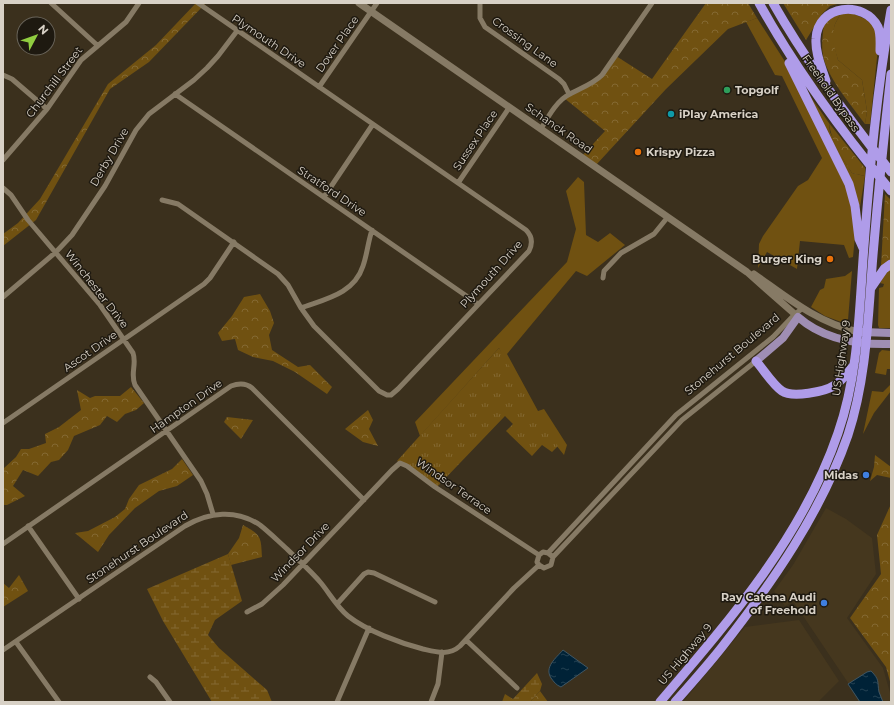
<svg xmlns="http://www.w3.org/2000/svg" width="894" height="705" font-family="Montserrat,sans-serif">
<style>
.built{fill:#45371e}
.grass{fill:#705111}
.forest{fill:url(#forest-crowns)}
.wetland{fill:url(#wetland-marsh)}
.park{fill:url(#park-tufts)}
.water{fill:url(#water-ripples);stroke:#415662}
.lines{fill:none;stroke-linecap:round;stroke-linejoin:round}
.street{stroke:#867a65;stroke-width:5}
.secondary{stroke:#867a65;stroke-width:7}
.primary{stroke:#9f8eb4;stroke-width:8}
.highway{stroke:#af9ce9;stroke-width:9}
.leisure-dot{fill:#2e9e5b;stroke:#1e1910;stroke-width:1.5}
.culture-dot{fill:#0f9aa8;stroke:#1e1910;stroke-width:1.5}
.food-dot{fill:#e8710a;stroke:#1e1910;stroke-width:1.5}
.shop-dot{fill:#3f7fe0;stroke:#1e1910;stroke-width:1.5}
.labels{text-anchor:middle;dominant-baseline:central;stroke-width:3;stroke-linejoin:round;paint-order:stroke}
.street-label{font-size:11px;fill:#d8d1c6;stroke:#1e1910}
.poi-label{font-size:11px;font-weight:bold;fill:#d8d1c6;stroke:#1e1910;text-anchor:start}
</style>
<defs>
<pattern id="forest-crowns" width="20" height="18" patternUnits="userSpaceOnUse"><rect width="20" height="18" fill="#705111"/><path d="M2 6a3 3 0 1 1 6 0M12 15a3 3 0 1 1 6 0" fill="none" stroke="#846932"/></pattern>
<pattern id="wetland-marsh" width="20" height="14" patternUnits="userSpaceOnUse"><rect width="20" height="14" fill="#705111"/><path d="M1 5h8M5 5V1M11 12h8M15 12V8" fill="none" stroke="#846932"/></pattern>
<pattern id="park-tufts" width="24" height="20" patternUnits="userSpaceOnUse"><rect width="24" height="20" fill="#705111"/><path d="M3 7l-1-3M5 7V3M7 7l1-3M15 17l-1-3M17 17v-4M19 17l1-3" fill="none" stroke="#846932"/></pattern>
<pattern id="water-ripples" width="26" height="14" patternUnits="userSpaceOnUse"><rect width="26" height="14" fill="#002237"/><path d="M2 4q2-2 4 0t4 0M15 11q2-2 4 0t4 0" fill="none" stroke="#244152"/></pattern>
</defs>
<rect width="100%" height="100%" fill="#3b301d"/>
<path class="built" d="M826 508 846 519 872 538 876 574 847 618 883 668 891 696V702H861L793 601 785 606 774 591 793 565Z
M799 620 839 681 818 702H683L745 627Z"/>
<path class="grass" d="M843 9 874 23 879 39 870 124H865L867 111 862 80 838 60 831 37 835 24Z
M757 18 784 60 812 113 850 195 856 226 853 257 849 258 844 245 800 241 797 269 767 252 758 268 759 244 763 236 798 186 808 180 822 158 782 76 775 75 746 22Z
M810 96 829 123 830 132 843 159 852 173 865 176 860 207Z
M578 177 584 182 586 235 598 242 610 233 625 245 587 276 576 271 507 354 538 411 544 409 567 445 564 455 524 405 499 348 420 436 415 422 567 262 576 229 566 191Z
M891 267V328H879L878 325 879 288 883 287 884 284 880 283 886 272Z
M852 271 848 320 844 323 825 316 811 307 820 290 824 288 826 279 845 276Z
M882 350 891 351V369H887L886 375 875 373 879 353Z
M891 384V391L874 413 863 434 872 391 883 392Z"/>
<path class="forest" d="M196 3H206L149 62 110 89 36 220 3 246V234L18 223 40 199 108 84 156 45Z
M706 3H748L757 18 728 29 666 89 596 165 582 156 605 131 564 98 598 80 616 56 652 79Z
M783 3H841L830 6 822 14 806 40Z
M843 9 835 24 832 37 838 60 862 80 867 111 865 124C852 106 826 76 823 55 821 44 823 34 824 23Z
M829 123 865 168V176L852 173C842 158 831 141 829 123Z
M885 194 891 200V261L881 266Z
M260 294 270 311 274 323 269 335 272 350 298 367 310 365 332 387 327 394 295 372 273 361 253 357 238 350 235 339 222 341 218 333 232 316 244 297Z
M131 387 144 403 136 410 125 414 117 422 107 416 100 425 74 436 68 450 59 460 51 462 38 476 23 470 13 486 25 496 7 505H3V469L16 457 21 449H29L46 443 45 434 59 427 81 410 77 390 90 398 95 396H120Z
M368 410 373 420 369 429 378 446 363 442 345 429Z
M227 417 253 420 241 439 224 422Z
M875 455 891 467V478L877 475 870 481 874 467Z
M182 459 193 475 177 486 159 491 135 508 109 535 98 552 75 533 88 531 115 517 125 509 129 499 139 485 172 469Z
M891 504V685L886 667 850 618 881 574 877 535Z
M243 525C261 535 261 536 262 557L231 565 228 554 239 538Z
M19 575 28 591 3 607V583L9 588Z
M540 691 548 702H530Z"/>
<path class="wetland" d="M228 554 242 601 215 620 208 635 219 648 267 690 272 702H212L163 621 147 589Z
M537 673 542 684 540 691 530 702H502L505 694 513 699Z"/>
<path class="park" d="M499 348 529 401 525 405 558 446 552 452 542 445 532 456 506 431 513 424 505 416 436 488 397 461Z"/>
<path class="water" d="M563 650 588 668 561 687C556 685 554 682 551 678 544 667 556 658 563 650Z
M871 671C880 680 877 681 879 692 880 695 882 699 883 702H860L848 684 867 672Z"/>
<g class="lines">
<path class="street" d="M51 3 97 45
M480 3V18L485 27 559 79 564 84 569 94
M3 75 12 79 47 109
M319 87 377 3
M175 94 478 304
M541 129C548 117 557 100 570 94 581 88 593 84 602 75L652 3
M3 160 47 109 81 60 126 22 139 3
M458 183 509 108
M3 188 11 195 28 220 100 305 133 353C137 364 130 374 135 385L201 481 207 494 213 514
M324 197 373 124
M162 200 178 204 278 274 288 285 301 308 314 326 379 391 387 395H391L398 389 529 251C533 243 532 236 526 230L198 3
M603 278 604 271 621 253 654 234 667 218
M3 297 56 252 72 235 105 186 136 130 149 114 194 80 207 68 218 56 237 31
M301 308C325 299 354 294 363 266 367 255 368 242 372 230
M3 423 204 284 210 278 234 242
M28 526 79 599
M3 544 231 386C239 383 246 383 252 388L364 500
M548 553 676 415 773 337 795 314 803 308
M553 557 548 553 543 552 539 555 537 562 539 565 544 568 551 565 553 557 682 420 756 361
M337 604 364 574 368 572 374 573 435 602
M247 612 262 604 283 585 392 470 400 463 407 466 435 487 539 555
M466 640 517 688
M16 642 59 702
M3 650 185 526C209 512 236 509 260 525 269 532 278 541 287 549 298 560 311 571 321 583 330 594 337 607 348 616 367 631 400 643 423 649 436 652 449 656 460 646L514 588 539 565
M150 677 156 682 170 702
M337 702 369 628
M431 702 438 684 442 652"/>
<path class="secondary" d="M359 3 747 272 798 317
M754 274C788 298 816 322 858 332"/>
<path class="primary" d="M862 332 891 333
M756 361 783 338 798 317C823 339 859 345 891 344"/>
<path class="highway" d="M759 3C796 70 842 132 891 191
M773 3C807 63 848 118 891 172
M789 63 849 184 855 206 859 239 863 248
M826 81C822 68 815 54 816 39 817 4 865 0 878 27 881 34 880 43 880 51
M871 288 884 269 891 264
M756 361C764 370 772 384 782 391 792 398 825 392 835 385 843 380 848 372 854 365
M660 702C730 620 803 536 838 433 859 373 859 309 864 246 870 167 877 88 891 10
M675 702C691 684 707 666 722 647 772 583 821 513 848 435 867 377 868 316 873 255 878 195 884 135 891 74"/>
</g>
<circle class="leisure-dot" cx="727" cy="90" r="4"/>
<circle class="culture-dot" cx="671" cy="114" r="4"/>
<g class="food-dot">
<circle cx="638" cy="152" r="4"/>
<circle cx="830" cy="259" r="4"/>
</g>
<g class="shop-dot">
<circle cx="866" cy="475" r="4"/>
<circle cx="824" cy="603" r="4"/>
</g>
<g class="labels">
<g class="street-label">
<text transform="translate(269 41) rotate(34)">Plymouth Drive</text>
<text transform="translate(525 42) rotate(36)">Crossing Lane</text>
<text transform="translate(337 44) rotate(-55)">Dover Place</text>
<text transform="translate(54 82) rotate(-53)">Churchill Street</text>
<text transform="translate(831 93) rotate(55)">Freehold Bypass</text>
<text transform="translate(559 128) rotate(35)">Schanck Road</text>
<text transform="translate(475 140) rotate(-56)">Sussex Place</text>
<text transform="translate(109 157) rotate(-60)">Derby Drive</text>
<text transform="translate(332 191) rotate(34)">Stratford Drive</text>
<text transform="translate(491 274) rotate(-48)">Plymouth Drive</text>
<text transform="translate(97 289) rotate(52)">Winchester Drive</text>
<text transform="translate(90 351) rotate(-35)">Ascot Drive</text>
<text transform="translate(732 354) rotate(-40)">Stonehurst Boulevard</text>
<text transform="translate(841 358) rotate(-82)">US Highway 9</text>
<text transform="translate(186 406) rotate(-35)">Hampton Drive</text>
<text transform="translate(454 486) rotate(35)">Windsor Terrace</text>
<text transform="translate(137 547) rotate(-34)">Stonehurst Boulevard</text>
<text transform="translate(300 552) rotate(-46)">Windsor Drive</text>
<text transform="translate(685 654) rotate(-50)">US Highway 9</text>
</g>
<g class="poi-label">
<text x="735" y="90">Topgolf</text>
<text x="679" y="114">iPlay America</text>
<text x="646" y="152">Krispy Pizza</text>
<text x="822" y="259" text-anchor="end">Burger King</text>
<text x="858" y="475" text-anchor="end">Midas</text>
<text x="816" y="597" text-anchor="end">Ray Catena Audi<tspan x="816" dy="13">of Freehold</tspan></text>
</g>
</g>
<rect width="894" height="705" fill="none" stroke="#d8d1c6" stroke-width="8"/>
<g transform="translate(36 36) rotate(49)"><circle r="19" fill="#1e1910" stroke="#686359"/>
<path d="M0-3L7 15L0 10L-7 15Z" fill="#90cd40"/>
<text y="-6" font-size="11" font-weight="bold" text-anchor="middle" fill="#d8d1c6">N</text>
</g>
</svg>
